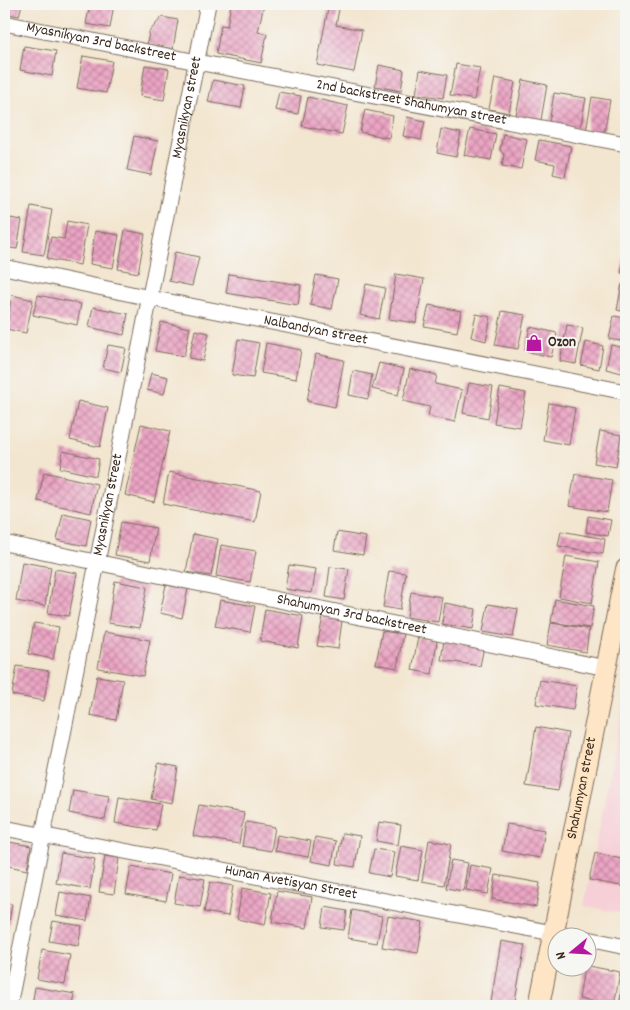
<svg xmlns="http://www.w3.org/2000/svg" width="630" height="1010" font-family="Dekko,sans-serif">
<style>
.built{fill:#f6cfd7}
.building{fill:url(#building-cross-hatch)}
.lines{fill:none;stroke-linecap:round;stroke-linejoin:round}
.street-casing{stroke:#7b6c5c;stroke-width:17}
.secondary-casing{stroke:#7b6c5c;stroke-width:22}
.street{stroke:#fff;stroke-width:15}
.secondary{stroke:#fde5c5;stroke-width:20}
.labels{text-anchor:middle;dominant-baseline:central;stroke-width:4;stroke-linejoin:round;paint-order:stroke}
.street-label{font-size:15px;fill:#3b2a1e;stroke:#f6f6f2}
.poi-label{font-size:15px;font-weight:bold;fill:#3b2a1e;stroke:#f6f6f2;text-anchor:start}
</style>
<defs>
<pattern id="building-cross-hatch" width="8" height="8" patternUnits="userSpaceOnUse" patternTransform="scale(1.25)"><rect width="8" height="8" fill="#eca5c5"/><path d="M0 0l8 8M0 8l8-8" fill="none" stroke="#c0879f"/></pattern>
</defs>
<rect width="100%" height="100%" fill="#f6f6f2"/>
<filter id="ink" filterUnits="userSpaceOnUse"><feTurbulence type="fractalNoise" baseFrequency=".02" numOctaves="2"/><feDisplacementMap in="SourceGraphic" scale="10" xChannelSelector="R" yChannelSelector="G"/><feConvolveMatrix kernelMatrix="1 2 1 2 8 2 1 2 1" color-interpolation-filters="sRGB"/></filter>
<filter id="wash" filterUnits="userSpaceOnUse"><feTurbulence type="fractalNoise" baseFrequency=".0096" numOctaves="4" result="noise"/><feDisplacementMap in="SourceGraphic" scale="20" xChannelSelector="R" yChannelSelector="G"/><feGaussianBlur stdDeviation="1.12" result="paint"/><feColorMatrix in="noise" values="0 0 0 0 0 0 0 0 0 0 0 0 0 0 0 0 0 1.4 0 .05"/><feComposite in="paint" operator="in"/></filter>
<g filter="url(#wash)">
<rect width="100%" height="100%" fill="#f3e6d0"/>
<path class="built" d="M626 691V914L584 906Z"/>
<g id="blocks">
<path class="building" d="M4 4H22L19 16 4 13Z
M90 4H114L110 28 86 24Z
M231 4H264L258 32 267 34 261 63 216 54 221 25 227 26Z
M329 4H340L336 25 362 30 354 72 317 65Z
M162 17 178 20 173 49 147 44 149 32Z
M24 46 56 51 52 76 20 70Z
M83 56 112 61 106 93 77 88Z
M456 64 480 68 474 100 450 95Z
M145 65 169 69 164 100 140 96Z
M379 65 404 70 401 91 375 86Z
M420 70 447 75 443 98 416 94Z
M495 78 515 82 509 113 489 109Z
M213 80 245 86 241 108 208 102Z
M523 80 547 85 541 120 516 116Z
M279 92 301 96 298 114 275 110Z
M554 93 586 98 580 129 549 123Z
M308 97 348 106 342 134 302 126Z
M592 97 610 100 604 134 586 131Z
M365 110 393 116 389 138 360 132Z
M407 117 425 121 421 140 403 136Z
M441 129 461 133 456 157 437 153Z
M470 129 496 134 491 160 464 155Z
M503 134 527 139 521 169 502 166 504 155 500 150Z
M134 136 158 141 151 175 127 170Z
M539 140 571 146 565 177 553 174 555 164 535 160Z
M31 206 52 210 44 255 23 252Z
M4 217 22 220 17 249 4 247Z
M67 221 87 225 80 265 47 259 51 237 64 239Z
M125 230 145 234 138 273 118 269Z
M95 231 119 235 113 268 90 264Z
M175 252 199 257 192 286 169 281Z
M625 252H626V274L621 273Z
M229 274 301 285 298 305 226 293Z
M396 274 424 279 416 323 389 319Z
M316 275 338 279 332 309 310 305Z
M366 284 385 288 379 319 360 315Z
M622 284 626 285V312L617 310Z
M12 295 33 300 26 333 6 329Z
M38 295 81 304 77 325 33 315Z
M429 305 461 311 457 332 424 326Z
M93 307 128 314 124 335 89 327Z
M502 311 525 315 518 349 495 345Z
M476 314 491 317 486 341 471 337Z
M614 316 626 318V342L609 339Z
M161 322 190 328 184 356 155 351Z
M567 325 583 328 576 364 560 361Z
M530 327 557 333 551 357 525 351Z
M195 330 209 333 203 361 189 358Z
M238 339 259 343 253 378 232 375Z
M586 342 603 346 599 369 581 365Z
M266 343 301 350 296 379 261 373Z
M108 345 126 348 121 372 103 368Z
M611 345 626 348V374L606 369Z
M316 354 344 360 335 407 307 401Z
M379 363 404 369 398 395 372 389Z
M410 369 437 375 435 384 462 390 455 422 428 416 430 407 403 401Z
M353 371 372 375 368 399 349 395Z
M151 373 168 377 164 394 147 390Z
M469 383 493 387 488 418 463 413Z
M500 388 526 393 520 427 494 423Z
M78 401 108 408 100 447 70 440Z
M549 403 575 408 569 445 543 440Z
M141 424 170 431 154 502 125 495Z
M600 431 621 435 616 467 594 463Z
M63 451 99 459 96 476 60 468Z
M44 472 97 484 91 513 38 501Z
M169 472 261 491 255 522 163 504Z
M575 474 612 480 607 512 569 506Z
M63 513 91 519 86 546 57 540Z
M588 516 611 520 608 536 586 532Z
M121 522 156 528 150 561 115 555Z
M561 531 605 539 603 554 558 546Z
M337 532 366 537 363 555 334 550Z
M193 534 218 539 211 576 186 572Z
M221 545 256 551 250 582 216 576Z
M566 556 599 562 592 603 559 597Z
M22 562 51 567 45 606 16 601Z
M289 565 316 569 312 593 285 589Z
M330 567 349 569 344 600 326 597Z
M55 569 77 573 69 616 48 613Z
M389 571 406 573 400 610 383 607Z
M115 581 147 587 140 628 108 623Z
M166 585 188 589 182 618 160 613Z
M411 592 442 597 438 622 407 617Z
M555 599 594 606 590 628 551 622Z
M220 600 255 606 250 632 215 626Z
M445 603 476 609 473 629 442 624Z
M488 604 518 609 513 637 483 632Z
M265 609 303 616 298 648 260 641Z
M323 617 342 621 338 649 317 646Z
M34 623 59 627 53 659 28 654Z
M551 623 589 629 586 652 547 645Z
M382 631 403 634 397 668 376 664Z
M104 632 150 640 143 676 98 668Z
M418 637 437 641 432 674 412 670Z
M444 640 484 647 480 666 441 660Z
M17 666 49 671 44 701 12 695Z
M97 676 123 680 116 720 90 715Z
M540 680 577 686 573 710 536 704Z
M536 727 568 733 558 791 526 786Z
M158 763 178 767 172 803 151 799Z
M73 790 109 796 105 820 69 813Z
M119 797 161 804 156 830 115 823Z
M199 805 244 813 239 844 193 836Z
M246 822 275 827 271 851 242 846Z
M379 822 401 825 398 845 376 841Z
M507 824 545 830 540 858 502 851Z
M342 833 360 836 355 867 337 864Z
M277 835 311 841 308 857 275 851Z
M315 837 336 841 332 865 311 861Z
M429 840 451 844 444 885 422 881Z
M4 841 31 846 27 870 4 865Z
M401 846 423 850 418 880 395 876Z
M374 849 394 852 390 877 369 873Z
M61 853 95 859 90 889 56 883Z
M595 853 626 860V887L589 880Z
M105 856 119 858 114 894 99 892Z
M451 860 468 863 463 891 446 888Z
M470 865 493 869 488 894 466 890Z
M131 867 171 874 166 901 126 894Z
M179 875 205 879 200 907 174 903Z
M496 875 540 883 536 907 492 899Z
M210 882 233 886 228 916 204 912Z
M242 888 271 893 265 925 237 919Z
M277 891 312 897 307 928 272 922Z
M60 892 91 898 87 921 56 915Z
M4 903 12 904 5 948H4Z
M325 907 347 911 344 930 322 927Z
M352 910 382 916 377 943 348 938Z
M388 916 423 922 418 953 382 947Z
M53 921 82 926 78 946 49 941Z
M501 941 525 945 514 1006 491 1002Z
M42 950 70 955 65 984 37 979Z
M588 966 620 972 614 1006 579 999 584 968H588Z
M624 976H626V1006H619Z
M35 987 75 994 73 1006H32Z"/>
</g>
</g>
<g filter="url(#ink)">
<use href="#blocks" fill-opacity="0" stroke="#7b6c5c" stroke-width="1"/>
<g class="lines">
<g class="street-casing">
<g id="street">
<path id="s1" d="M4 23 197 62 626 144"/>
<path id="s2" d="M4 267 150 298 626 392"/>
<path id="s3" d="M4 543 606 668"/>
<path id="s4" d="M4 828 579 938"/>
<path d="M588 939 626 947"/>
<path id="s5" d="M9 1006 208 4"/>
</g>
</g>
<g class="secondary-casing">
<g id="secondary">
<path id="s6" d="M539 1006 626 569"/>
</g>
</g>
<use href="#street" class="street"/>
<use href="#secondary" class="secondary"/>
</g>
</g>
<defs>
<g id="shop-bare" transform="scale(1.35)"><path d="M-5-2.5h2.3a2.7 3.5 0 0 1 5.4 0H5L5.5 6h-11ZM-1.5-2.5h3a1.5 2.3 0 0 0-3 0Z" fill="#b5179e" stroke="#f6f6f2" stroke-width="2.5" paint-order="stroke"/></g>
</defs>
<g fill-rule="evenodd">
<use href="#shop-bare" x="534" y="343"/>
</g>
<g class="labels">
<g class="street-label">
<text stroke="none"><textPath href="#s1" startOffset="99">Myasnikyan 3rd backstreet</textPath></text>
<text stroke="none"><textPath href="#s1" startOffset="415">2nd backstreet Shahumyan street</textPath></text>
<text stroke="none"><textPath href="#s5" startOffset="916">Myasnikyan street</textPath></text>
<text stroke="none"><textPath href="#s2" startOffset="318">Nalbandyan street</textPath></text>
<text stroke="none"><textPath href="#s5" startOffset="511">Myasnikyan street</textPath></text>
<text stroke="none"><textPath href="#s3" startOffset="355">Shahumyan 3rd backstreet</textPath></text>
<text stroke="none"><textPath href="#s6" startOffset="222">Shahumyan street</textPath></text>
<text stroke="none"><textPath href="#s4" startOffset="292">Hunan Avetisyan Street</textPath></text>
</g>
<g class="poi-label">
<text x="548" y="343">Ozon</text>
</g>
</g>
<rect width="630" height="1010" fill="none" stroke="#f6f6f2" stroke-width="20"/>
<g transform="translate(572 952) rotate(252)"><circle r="24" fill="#f6f6f2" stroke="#aba49d"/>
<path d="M0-4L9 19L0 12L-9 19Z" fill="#b5179e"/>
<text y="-8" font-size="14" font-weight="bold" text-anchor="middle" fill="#3b2a1e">N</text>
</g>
</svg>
